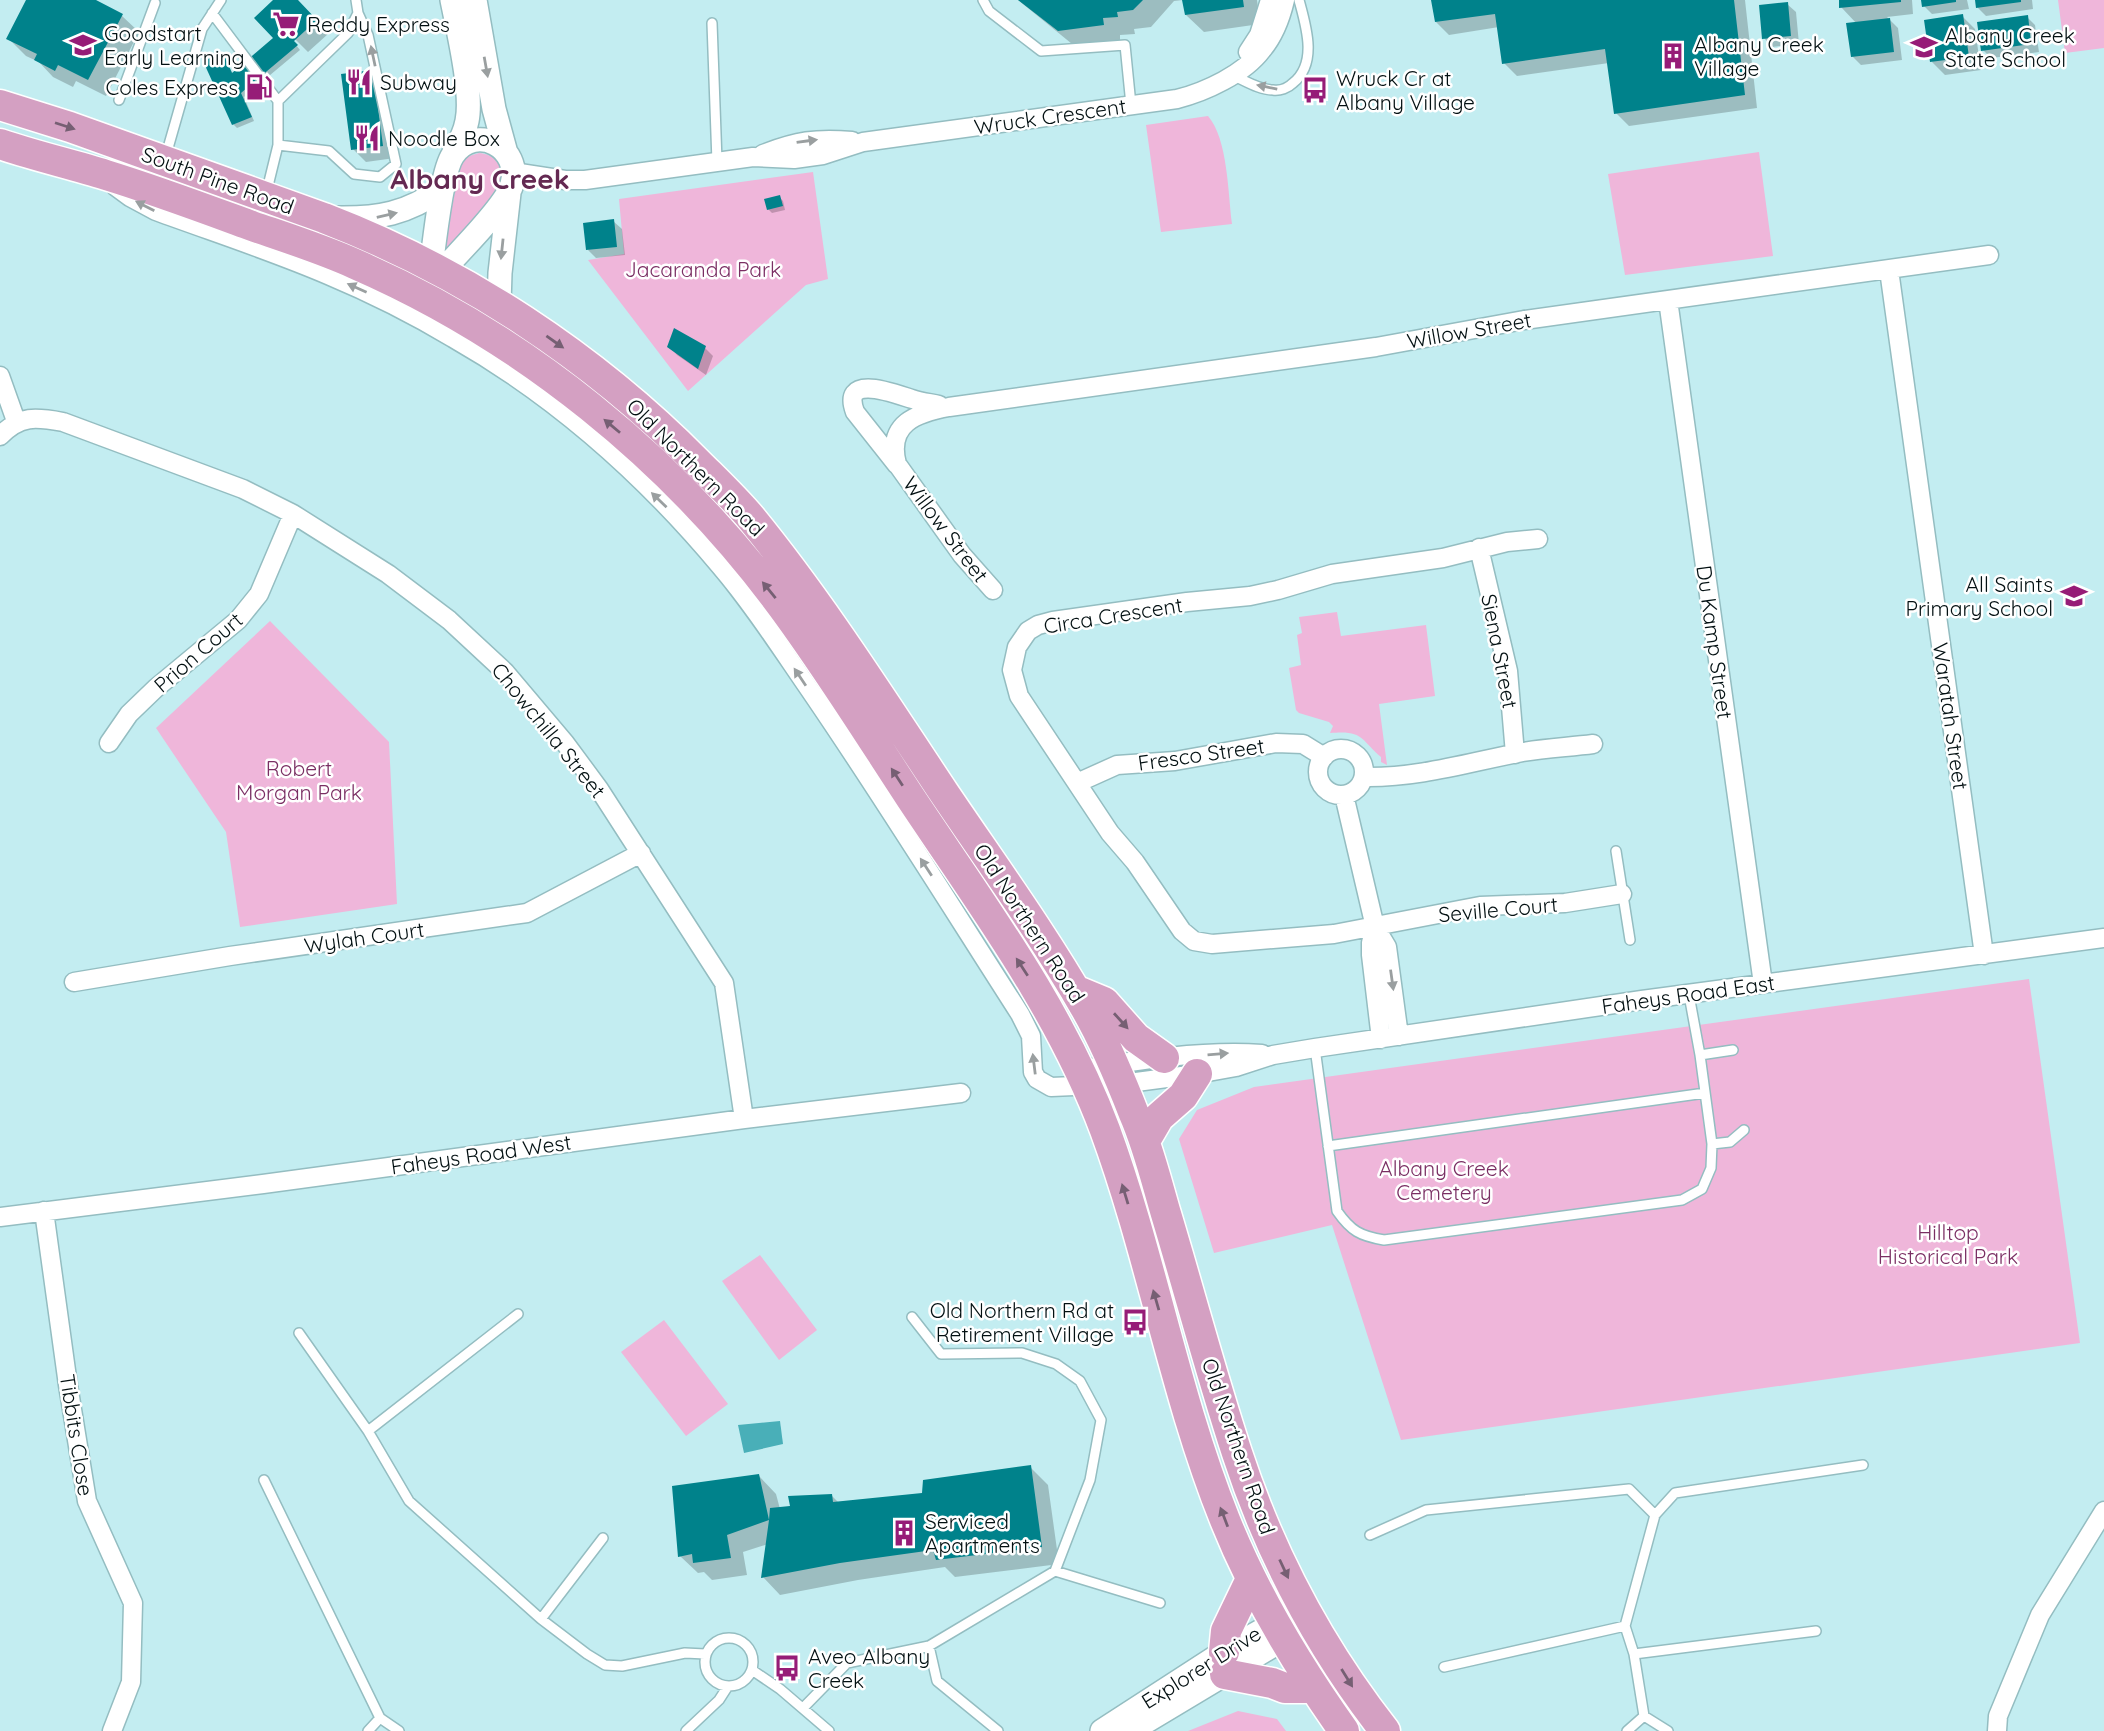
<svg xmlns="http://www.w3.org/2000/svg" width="2104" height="1731" font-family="Quicksand,sans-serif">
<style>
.green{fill:#efb6da}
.water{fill:#49afb8}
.shadow{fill:#0003}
.building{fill:#00828b}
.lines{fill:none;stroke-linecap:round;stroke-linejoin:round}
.service-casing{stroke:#94bdc1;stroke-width:12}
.minor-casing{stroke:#94bdc1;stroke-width:21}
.tertiary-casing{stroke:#94bdc1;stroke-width:26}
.trunk-casing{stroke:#fff;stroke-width:33}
.service{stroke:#fff;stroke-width:9}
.minor{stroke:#fff;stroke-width:18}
.tertiary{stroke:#fff;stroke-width:23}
.trunk{stroke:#d4a0c2;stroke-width:30}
.oneway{fill:#9a9fa0}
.oneway2{fill:#765f73}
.labels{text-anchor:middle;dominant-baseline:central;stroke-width:5;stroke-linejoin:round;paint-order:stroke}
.poi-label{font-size:21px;fill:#031012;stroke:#fff;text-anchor:start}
.street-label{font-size:21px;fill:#031012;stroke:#fff}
.park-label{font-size:21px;fill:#7a2e63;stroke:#fff}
.district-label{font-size:28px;font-weight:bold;fill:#642952;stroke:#fff}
</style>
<rect width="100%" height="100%" fill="#c3edf1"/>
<path class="green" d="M2058 0H2104V48L2065 53Z
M1208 116C1228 139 1228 194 1232 224L1161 232 1146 125Z
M1759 152 1773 256 1625 275 1608 174Z
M479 153C501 155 506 173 498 191L447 253 444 250 459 169 466 157Z
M813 172 828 279 806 285 688 391 588 260 624 254 619 199Z
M1337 612 1341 636 1426 625 1435 696 1379 704 1387 765 1381 762V757C1360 739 1364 730 1330 733L1333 726 1329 722 1299 713 1296 710 1289 668 1301 665 1297 635 1302 633 1299 617Z
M270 621 389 742 397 904 240 927 226 832 156 728Z
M2029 979 2080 1343 1401 1440 1332 1225 1214 1253 1179 1139 1197 1110 1254 1087Z
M760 1255 817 1330 779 1360 722 1281Z
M664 1320 728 1404 686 1436 621 1352Z
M1238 1711 1277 1719 1286 1731H1188Z"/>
<path class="water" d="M780 1421 783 1444 744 1453 738 1425Z"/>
<path class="shadow" d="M28 0H92L121 15 139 32 106 96 76 81 73 87 53 77 39 62 26 56 8 38Z
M276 0H297L328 34 308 52 294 38 292 40 300 50 244 97 254 121 237 128 233 124 223 55 233 74 275 38Z
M1018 0H1257L1260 24 1204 32 1186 15 1183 0 1174 1 1151 27 1134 29 1135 34 1120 35V42L1077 48Z
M1433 0H1745L1757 108 1629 126 1616 113 1609 63 1517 76 1504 63 1499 27 1449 35 1436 22Z
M1840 0H1912L1913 14 1887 17 1898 28 1902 60 1861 65 1852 56 1857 24 1841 7Z
M1923 0H1967L1969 9 1932 14 1924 6Z
M1976 0H2032L2033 9 1986 16 1978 8Z
M1787 4 1796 12 1799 44 1772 47 1764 38Z
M1962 16 1975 29 1981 70 1945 75 1932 62Z
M2027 17 2035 25 2039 52 1991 58 1983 50Z
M372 72 385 85 395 158 366 162 353 149Z
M779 197 783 201 785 210 772 213 768 209Z
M613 221 622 229 625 255 596 258 588 250Z
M669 346 705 348 713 356 706 375 677 355Z
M1030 1467 1048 1485 1059 1564 955 1577 945 1567 858 1580 780 1595 763 1577 768 1544 743 1552 747 1575 712 1580 704 1572 698 1573 680 1556 759 1476 776 1494 780 1509 831 1495 839 1503 923 1494Z"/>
<path class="building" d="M26 0H96L123 14 88 80 58 65 55 71 34 60 37 54 6 39Z
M273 0H298L317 20 294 41 298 45 241 93 252 117 232 125 203 61 223 53 232 73 273 38 254 18Z
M1018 0H1143L1133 10 1117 12 1118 17 1103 18 1104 25 1058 31Z
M1182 0H1243L1244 7 1185 15Z
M1431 0H1734L1745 95 1614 114 1605 49 1502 64 1495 14 1435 22Z
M1839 0H1901V2L1839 8Z
M1921 0H1956V2L1922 7Z
M1975 0H2021V2L1976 8Z
M1788 2 1791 36 1762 39 1759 5Z
M1963 14 1969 57 1930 62 1924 20Z
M2028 15 2031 44 1981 51 1977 22Z
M1890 18 1894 52 1851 57 1846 23Z
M373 70 383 146 351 150 341 74Z
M780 195 783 206 767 210 764 199Z
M614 219 617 247 586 250 583 223Z
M674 328 706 346 698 369 667 347Z
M1031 1465 1042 1547 936 1560 933 1550 840 1563 761 1578 769 1520 727 1535 731 1558 693 1563 692 1554 678 1557 672 1486 759 1474 769 1520 770 1508 790 1506 788 1496 832 1494 833 1502 922 1493 923 1480Z"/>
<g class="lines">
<g class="service-casing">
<path id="service" d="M983 0 989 11 1041 51 1125 45 1131 105
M212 13 278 101V145L266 194
M712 23 717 162
M1232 75C1244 80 1259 90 1273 90 1280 91 1288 88 1293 83 1318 63 1306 26 1299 0
M119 100 155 3
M278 101 348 33 358 13
M278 145 329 151 354 174 380 177 396 164 368 35 358 13 356 0
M166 155 202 29 221 0
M1616 851 1630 940
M1315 1048 1337 1211C1351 1231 1360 1236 1384 1240L1682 1200 1702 1189 1711 1168 1712 1144 1700 1055 1689 995
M1700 1055 1733 1050
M1712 1144 1730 1142 1744 1130
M1328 1146 1705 1093
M299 1333 368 1431 409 1501 541 1619 587 1654 605 1665 622 1666 685 1653 705 1654
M368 1431 518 1314
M264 1480 380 1718 399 1731
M1655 1515 1625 1626 1634 1654 1644 1716 1668 1731
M1370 1535 1426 1510 1629 1489 1655 1515 1675 1493 1863 1465
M1055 1571 1160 1603
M541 1619 603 1538
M705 1662a24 24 0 1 1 48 0a24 24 0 1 1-48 0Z
M929 1646 937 1681 998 1731
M1634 1654 1816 1631
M1444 1667 1625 1626
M752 1670 780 1689 829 1731
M803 1708 847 1663 929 1646 1055 1571 1090 1480 1101 1420 1080 1381 1056 1364 1022 1353 941 1354 912 1317
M368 1731 380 1718
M686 1731 719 1700 728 1686
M1627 1731 1644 1716"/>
</g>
<g class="minor-casing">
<path id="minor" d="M1248 52 1259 35 1270 0
M763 154C797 141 815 138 852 141
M513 172 565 180H585L753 157 794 159 823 155 863 142 1177 99C1205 92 1244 74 1262 50 1274 36 1281 17 1285 0
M115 186 130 197 156 211C213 232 272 251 328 275 371 293 413 314 453 338 555 396 646 477 721 567 755 607 784 653 814 696 885 800 952 908 1020 1014L1031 1036 1033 1072 1037 1079 1051 1087 1121 1084 1197 1074 1236 1067 1273 1055 1315 1048 1642 1000 2104 938
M1889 270 1984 955
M1668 300 1763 984
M0 376 16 421
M0 436C20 415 36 417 63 422L243 489 293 514 388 574 449 620 505 672 565 743 599 789 724 983 744 1119
M897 465 855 412C840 372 896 394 912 399 921 402 930 403 939 405
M1538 539 1507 542 1443 558 1332 574 1278 590 1250 596 1187 602 1053 621 1038 625 1028 631 1017 647 1012 670 1019 696 1110 833 1135 862 1182 931 1194 941 1212 944 1334 934 1480 906 1565 903 1622 894
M1479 548 1508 671 1515 754
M993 590 962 555 897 464C886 423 917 413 949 407L1376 347 1524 320 1989 255
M109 743 129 714 156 688 238 620 259 594 293 514
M1318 772a23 23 0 1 1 46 0a23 23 0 1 1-46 0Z
M1364 777C1419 778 1470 762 1523 752 1546 748 1570 747 1593 744
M1077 783 1117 765 1175 761 1276 743 1303 744 1324 757
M1344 795 1375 927 1387 947 1399 1036
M1375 927 1371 943V955L1381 1039
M74 982 230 956 527 913 641 853
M1079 1070C1139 1060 1202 1050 1262 1054
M44 1211 68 1385 87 1501 133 1603 131 1682 112 1731
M0 1217 263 1184 744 1119 961 1093
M1997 1731 1998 1716 2040 1615 2104 1511"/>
</g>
<g class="tertiary-casing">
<path id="tertiary" d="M452 0C458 30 473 93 467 121 465 132 460 142 454 152
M475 0 494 109 506 153
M335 218C378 219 407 214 443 188
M431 265C435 242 441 172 453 155 476 122 522 148 512 184 507 205 458 253 442 271
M499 304 500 273 509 193
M1102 1731 1224 1652 1303 1607
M1130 1731 1297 1631"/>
</g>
<g class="trunk-casing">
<path id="trunk" d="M0 105 70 127 324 218C464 272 592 356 698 463 716 481 735 499 751 518 822 605 882 700 944 793 992 864 1043 934 1086 1009 1105 1042 1120 1078 1134 1114 1148 1146 1156 1180 1166 1214 1190 1294 1211 1374 1237 1453 1270 1554 1320 1648 1385 1731
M0 144C35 156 71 164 106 175 155 190 203 208 252 226 287 238 322 249 355 264 523 337 673 459 781 605 827 667 868 733 910 797 981 904 1060 1009 1105 1130 1152 1258 1174 1393 1225 1520 1255 1595 1297 1665 1344 1731
M1075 990 1104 1002 1136 1038 1164 1058
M1145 1141 1159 1117 1183 1096 1197 1074
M1224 1652 1226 1631 1251 1579
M1225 1674 1272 1683 1285 1688H1313"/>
</g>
<use href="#service" class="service"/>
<use href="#minor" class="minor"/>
<use href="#tertiary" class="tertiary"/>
<use href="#trunk" class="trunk"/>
</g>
<defs><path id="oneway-solid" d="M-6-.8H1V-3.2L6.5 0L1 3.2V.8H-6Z" transform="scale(1.75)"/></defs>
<g class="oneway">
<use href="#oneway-solid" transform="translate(373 56) rotate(-102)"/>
<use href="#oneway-solid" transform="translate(486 67) rotate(80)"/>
<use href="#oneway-solid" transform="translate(1267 87) rotate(-168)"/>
<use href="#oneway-solid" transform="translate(807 141) rotate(-8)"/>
<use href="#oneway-solid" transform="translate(145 206) rotate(-153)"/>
<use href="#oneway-solid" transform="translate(387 215) rotate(-13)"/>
<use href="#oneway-solid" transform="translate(502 249) rotate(96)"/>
<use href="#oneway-solid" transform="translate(357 288) rotate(-156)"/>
<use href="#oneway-solid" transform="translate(659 500) rotate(-136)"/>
<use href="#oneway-solid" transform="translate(800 677) rotate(-124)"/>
<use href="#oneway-solid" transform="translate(926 867) rotate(-123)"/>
<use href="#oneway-solid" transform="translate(1392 980) rotate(82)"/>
<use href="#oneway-solid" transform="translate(1218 1054) rotate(-5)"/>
<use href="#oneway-solid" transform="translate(1034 1064) rotate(-97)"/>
</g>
<g class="oneway2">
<use href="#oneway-solid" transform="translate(65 126) rotate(18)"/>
<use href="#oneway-solid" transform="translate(555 342) rotate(35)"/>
<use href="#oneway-solid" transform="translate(612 426) rotate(-140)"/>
<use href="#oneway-solid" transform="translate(769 590) rotate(-129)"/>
<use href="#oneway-solid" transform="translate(897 777) rotate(-123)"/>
<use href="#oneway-solid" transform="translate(1022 967) rotate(-123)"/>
<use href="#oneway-solid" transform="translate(1121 1021) rotate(48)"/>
<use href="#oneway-solid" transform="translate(1125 1194) rotate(-107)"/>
<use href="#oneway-solid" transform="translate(1156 1300) rotate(-106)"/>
<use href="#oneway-solid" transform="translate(1224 1517) rotate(-111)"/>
<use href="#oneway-solid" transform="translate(1284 1569) rotate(65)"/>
<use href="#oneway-solid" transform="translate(1347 1678) rotate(58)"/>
</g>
<defs>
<g id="supermarket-bare" transform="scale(2.1)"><path d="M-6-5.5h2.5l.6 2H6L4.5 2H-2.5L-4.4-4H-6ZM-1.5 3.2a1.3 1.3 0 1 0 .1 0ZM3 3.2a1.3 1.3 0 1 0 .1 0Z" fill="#961c77" stroke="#fff" stroke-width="2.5" paint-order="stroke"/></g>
<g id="school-bare" transform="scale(2.1)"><path d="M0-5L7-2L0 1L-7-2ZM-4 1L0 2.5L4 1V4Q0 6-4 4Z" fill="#961c77" stroke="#fff" stroke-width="2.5" paint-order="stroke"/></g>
<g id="building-bare" transform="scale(2.1)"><path d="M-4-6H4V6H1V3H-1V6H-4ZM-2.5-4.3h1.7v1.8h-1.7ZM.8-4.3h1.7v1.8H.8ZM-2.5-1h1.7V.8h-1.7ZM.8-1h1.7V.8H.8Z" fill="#961c77" stroke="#fff" stroke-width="2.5" paint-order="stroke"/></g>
<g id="restaurant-bare" transform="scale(2.1)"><path d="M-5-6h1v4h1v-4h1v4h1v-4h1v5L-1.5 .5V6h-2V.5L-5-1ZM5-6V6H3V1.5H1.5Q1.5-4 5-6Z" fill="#961c77" stroke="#fff" stroke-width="2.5" paint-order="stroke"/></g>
<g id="fuel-bare" transform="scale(2.1)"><path d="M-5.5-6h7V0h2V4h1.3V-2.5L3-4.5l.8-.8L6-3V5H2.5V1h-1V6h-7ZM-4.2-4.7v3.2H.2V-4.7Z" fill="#961c77" stroke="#fff" stroke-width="2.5" paint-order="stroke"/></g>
<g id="bus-bare" transform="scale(2.1)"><path d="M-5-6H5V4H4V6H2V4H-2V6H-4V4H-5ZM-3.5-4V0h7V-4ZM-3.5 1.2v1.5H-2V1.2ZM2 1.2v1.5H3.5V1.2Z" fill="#961c77" stroke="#fff" stroke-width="2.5" paint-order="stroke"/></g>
</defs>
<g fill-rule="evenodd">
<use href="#supermarket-bare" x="286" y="24"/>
<use href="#school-bare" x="83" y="45"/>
<use href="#school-bare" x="1924" y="47"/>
<use href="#building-bare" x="1673" y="56"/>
<use href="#restaurant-bare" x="359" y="82"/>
<use href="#fuel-bare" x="259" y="87"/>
<use href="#bus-bare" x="1315" y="90"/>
<use href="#restaurant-bare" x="367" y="138"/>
<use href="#school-bare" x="2074" y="596"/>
<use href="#bus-bare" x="1135" y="1322"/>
<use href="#building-bare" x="904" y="1533"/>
<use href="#bus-bare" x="787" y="1668"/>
</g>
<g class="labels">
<g class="poi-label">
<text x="307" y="24">Reddy Express</text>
<text x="104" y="33">Goodstart<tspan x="104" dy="24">Early Learning</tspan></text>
<text x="1945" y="35">Albany Creek<tspan x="1945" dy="24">State School</tspan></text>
<text x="1694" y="44">Albany Creek<tspan x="1694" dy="24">Village</tspan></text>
<text x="1336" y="78">Wruck Cr at<tspan x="1336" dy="24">Albany Village</tspan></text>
<text x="380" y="82">Subway</text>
<text x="238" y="87" text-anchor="end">Coles Express</text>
<text x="388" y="138">Noodle Box</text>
<text x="2053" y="584" text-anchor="end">All Saints<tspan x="2053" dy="24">Primary School</tspan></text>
<text x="1114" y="1310" text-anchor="end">Old Northern Rd at<tspan x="1114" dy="24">Retirement Village</tspan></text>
<text x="925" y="1521">Serviced<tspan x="925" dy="24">Apartments</tspan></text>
<text x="808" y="1656">Aveo Albany<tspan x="808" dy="24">Creek</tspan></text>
</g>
<g class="street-label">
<text transform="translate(1050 116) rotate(-8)">Wruck Crescent</text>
<text transform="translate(218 180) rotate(20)">South Pine Road</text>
<text transform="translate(1469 330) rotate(-10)">Willow Street</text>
<text transform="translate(696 467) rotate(45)">Old Northern Road</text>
<text transform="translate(946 529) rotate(53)">Willow Street</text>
<text transform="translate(1113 615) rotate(-9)">Circa Crescent</text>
<text transform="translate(1715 642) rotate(82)">Du Kamp Street</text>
<text transform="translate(1500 651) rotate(79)">Siena Street</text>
<text transform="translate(198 652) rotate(-41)">Prion Court</text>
<text transform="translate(1951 716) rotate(82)">Waratah Street</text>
<text transform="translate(549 730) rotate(51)">Chowchilla Street</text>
<text transform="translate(1201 754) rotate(-8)">Fresco Street</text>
<text transform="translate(1498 909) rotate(-5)">Seville Court</text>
<text transform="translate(1030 923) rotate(57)">Old Northern Road</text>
<text transform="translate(364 937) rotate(-8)">Wylah Court</text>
<text transform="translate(1688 994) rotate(-8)">Faheys Road East</text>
<text transform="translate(481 1154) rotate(-8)">Faheys Road West</text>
<text transform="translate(77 1435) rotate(81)">Tibbits Close</text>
<text transform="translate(1239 1446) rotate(71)">Old Northern Road</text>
<text transform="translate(1201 1667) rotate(-32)">Explorer Drive</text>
</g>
<g class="park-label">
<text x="703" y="269">Jacaranda Park</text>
<text x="299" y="768">Robert<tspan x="299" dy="24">Morgan Park</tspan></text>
<text x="1444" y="1168">Albany Creek<tspan x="1444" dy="24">Cemetery</tspan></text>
<text x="1948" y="1232">Hilltop<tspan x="1948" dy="24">Historical Park</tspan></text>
</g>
<g class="district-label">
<text x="480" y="178">Albany Creek</text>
</g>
</g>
</svg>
